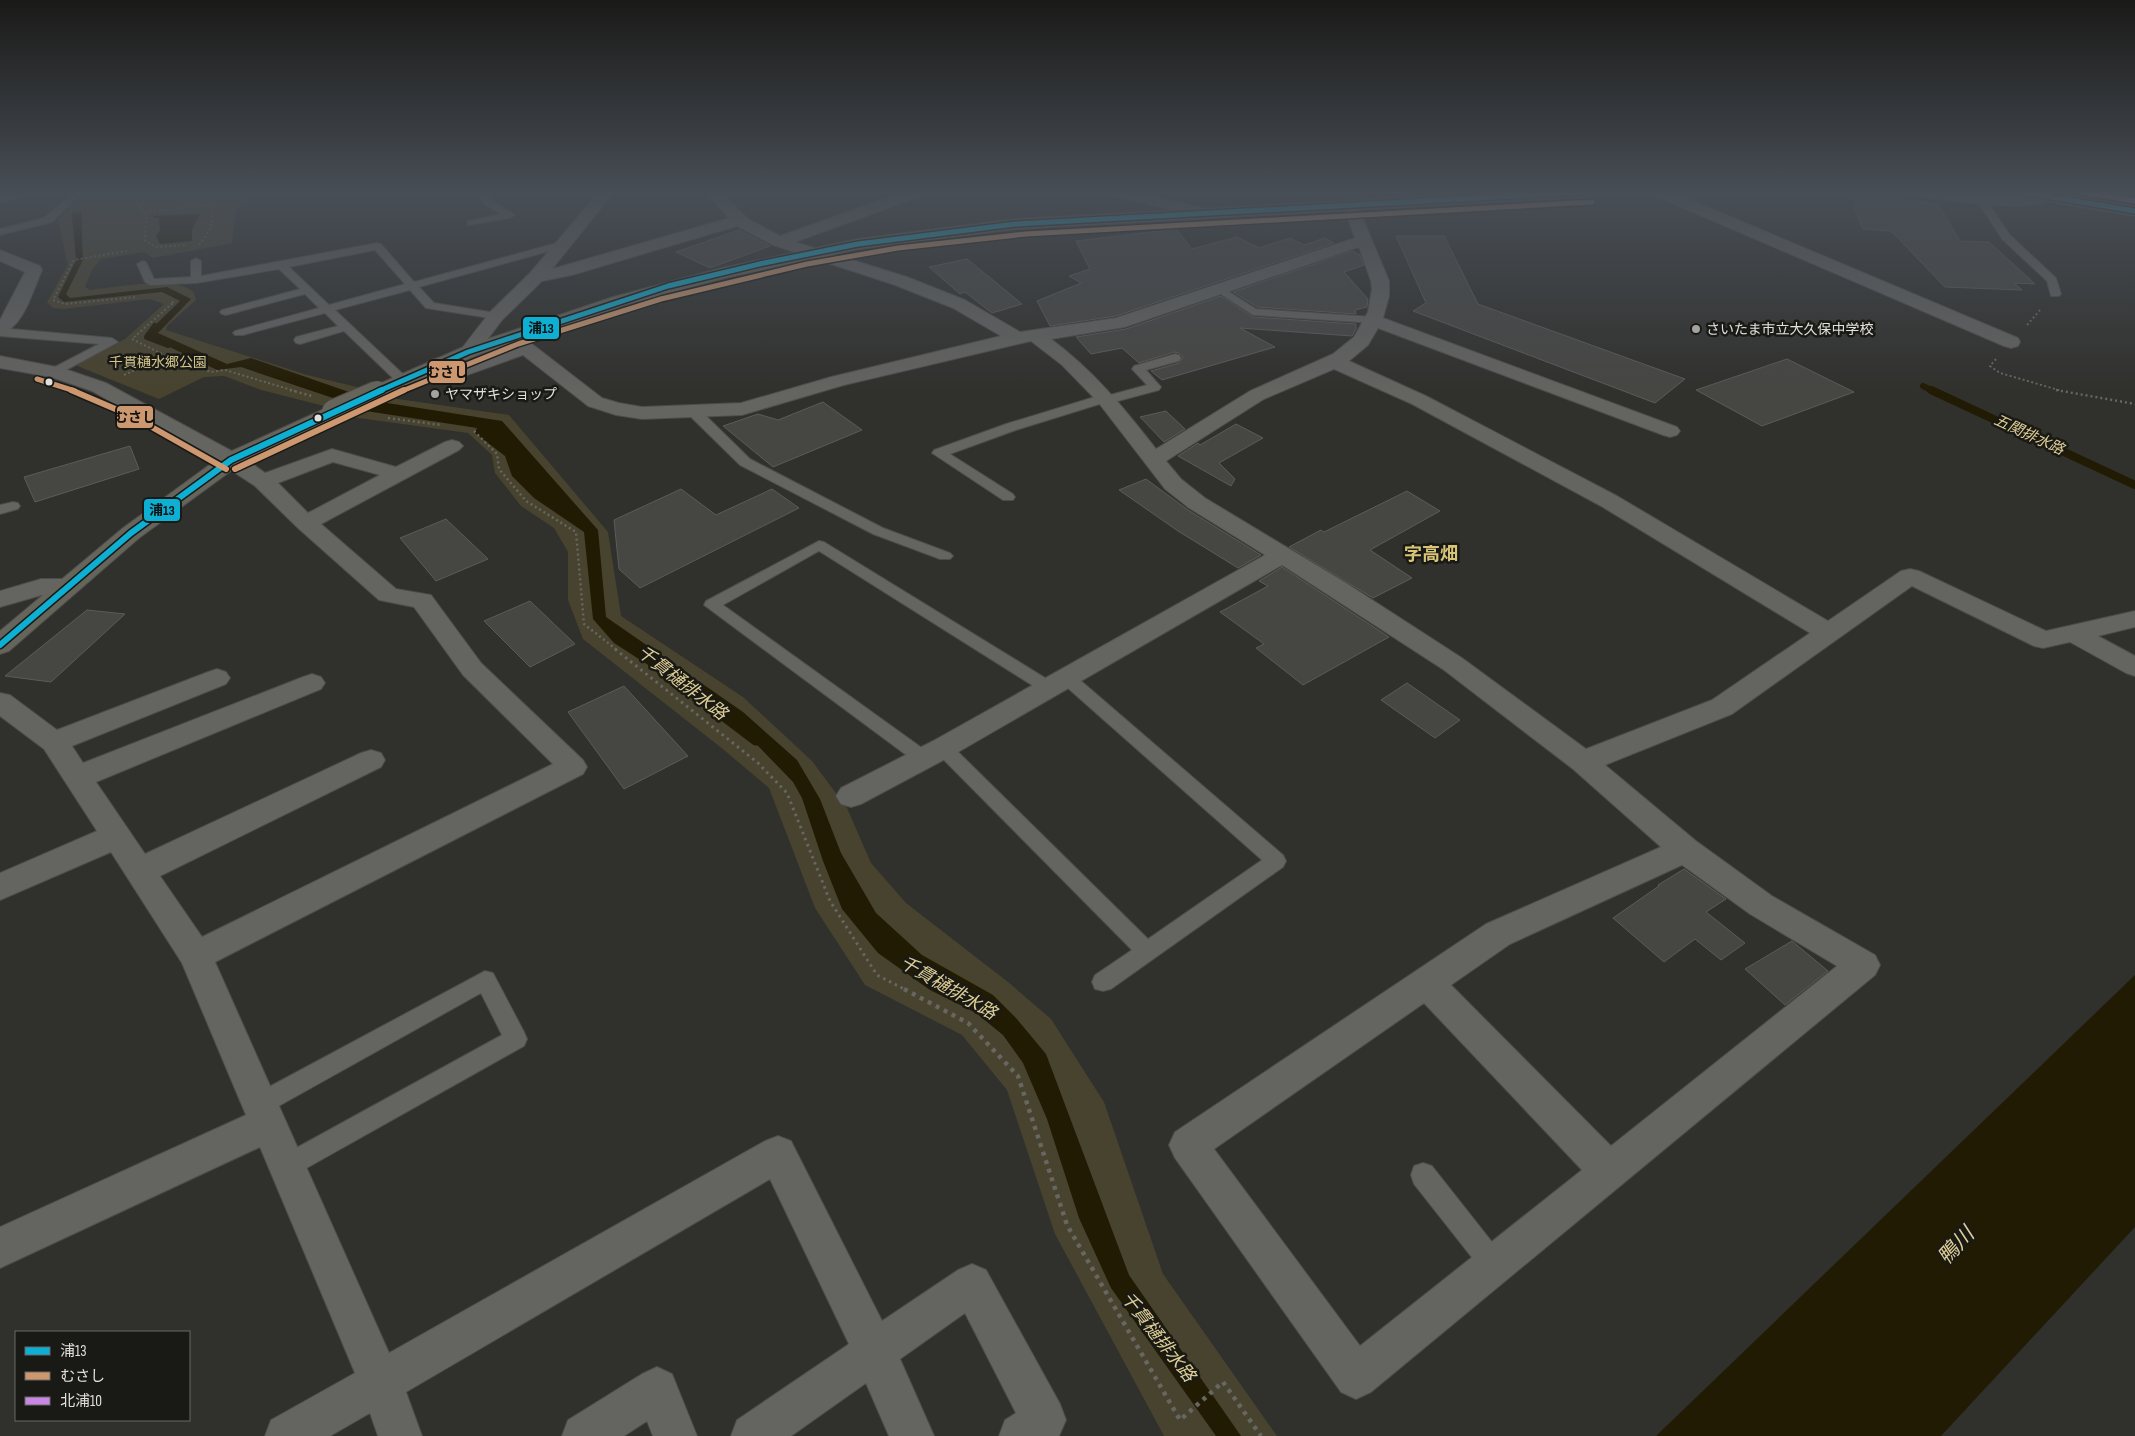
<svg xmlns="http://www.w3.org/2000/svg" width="2135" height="1436" font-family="'Sofia Sans Condensed','Noto Sans JP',sans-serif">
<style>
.green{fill:#48432e}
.water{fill:#221b04}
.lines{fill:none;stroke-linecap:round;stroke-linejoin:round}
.stream-far2{stroke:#221b04;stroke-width:6}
.stream-far1{stroke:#221b04;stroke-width:8}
.stream{stroke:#221b04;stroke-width:11}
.building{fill:#464643;stroke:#5c5b59}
.service-casing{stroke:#4d4c49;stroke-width:2}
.minor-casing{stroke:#4d4c49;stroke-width:2}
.tertiary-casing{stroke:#4d4c49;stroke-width:2}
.primary-casing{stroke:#4d4c49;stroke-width:2}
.path-far3{stroke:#666662;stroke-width:2;stroke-dasharray:2 2.5;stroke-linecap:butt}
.path-far2{stroke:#666662;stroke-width:2.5;stroke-dasharray:2 3;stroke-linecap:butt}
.path-far1{stroke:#666662;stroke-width:3;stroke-dasharray:2.5 4;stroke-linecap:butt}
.path{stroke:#666662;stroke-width:4.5;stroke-dasharray:4 5;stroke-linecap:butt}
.service{fill:#646461;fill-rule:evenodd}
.minor{fill:#646461;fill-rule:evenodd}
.tertiary{fill:#646461;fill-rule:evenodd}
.primary{fill:#66655c;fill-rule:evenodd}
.primary-bridge-casing{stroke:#4d4c49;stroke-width:24;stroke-linecap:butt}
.primary-bridge{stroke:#66655c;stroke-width:22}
.bus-1-far1-casing{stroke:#191916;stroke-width:8}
.bus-1-casing{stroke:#191916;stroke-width:9}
.bus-2-far1-casing{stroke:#191916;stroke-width:8}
.bus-2-casing{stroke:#191916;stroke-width:9}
.bus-3-casing{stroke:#191916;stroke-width:8}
.bus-1-far1{stroke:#0dafd3;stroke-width:5}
.bus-1{stroke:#0dafd3;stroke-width:6}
.bus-2-far1{stroke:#cd976f;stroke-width:5}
.bus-2{stroke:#cd976f;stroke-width:6}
.bus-3{stroke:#c787e3;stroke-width:5}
.poi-dot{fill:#a3a29e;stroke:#191916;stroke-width:2}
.bus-dot{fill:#e1e0dc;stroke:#191916;stroke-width:2}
.labels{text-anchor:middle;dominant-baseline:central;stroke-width:5;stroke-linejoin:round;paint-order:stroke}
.far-poi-label{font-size:14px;fill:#e1e0dc;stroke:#191916;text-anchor:start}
.far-park-label{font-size:14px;fill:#d3c48b;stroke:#191916}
.far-water-label{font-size:15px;font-style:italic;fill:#dece95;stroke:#191916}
.neighbourhood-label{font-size:18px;font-weight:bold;fill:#d8c477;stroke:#191916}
.water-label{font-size:18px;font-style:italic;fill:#dece95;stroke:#191916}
.near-water-label{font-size:21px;font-style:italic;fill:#dece95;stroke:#191916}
.line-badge{stroke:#191916;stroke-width:2}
.pale-badge-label{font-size:14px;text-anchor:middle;font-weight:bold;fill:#111}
</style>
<rect width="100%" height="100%" fill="#30302c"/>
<path class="green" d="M87 192H252L246 207 236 208 232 243 153 258 144 252 101 259 92 270 85 287 90 290C111 288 180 275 194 293 195 295 195 298 196 300L167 326 166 330 307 375 361 388 324 406 261 390 224 376 204 377 159 399 75 365 125 339 164 304 150 299 64 309 53 308 47 302 68 265 58 219Z
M391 398 509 415 608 532 621 616 743 697 812 761 847 808 871 863 906 903 1008 982 1051 1019 1104 1102 1163 1274 1277 1436H1164L1055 1234 1007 1090 962 1035 865 985 815 908 769 788 724 750 583 639 568 600V552L554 528 521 506 495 473 492 455 468 433 351 417Z"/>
<path class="water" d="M81 212 83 260 66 294 70 298 167 287 191 299 158 333 227 364 251 358 349 392 336 399 241 367 217 370 145 335 180 301 162 292 64 302 58 297 76 260 72 214Z
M200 214 192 229V241L160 244 156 236 160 230 159 219 151 216Z
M381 402 502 421 598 530 606 617 743 712 797 760 820 799 841 853 876 913 922 955 993 995 1016 1018 1046 1054 1129 1275 1241 1436H1216L1111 1288 1079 1218 1047 1119 1023 1063 1003 1035 976 1013 930 990 878 953 842 909 823 861 802 798 793 782 732 719 614 643 593 619 584 532 534 498 512 476 505 456 475 433 477 428 366 411Z
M2135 975V1227L1941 1436H1656Z"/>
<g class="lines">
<path class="stream-far2" d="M1510 197 1542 208
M155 326 147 337 168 345
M1923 386 1933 391"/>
<path class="stream-far1" d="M1931 390 2135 485"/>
<path class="stream" d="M690 690 756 740"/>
</g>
<path class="building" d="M1856 192H1891V199L1938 204 1960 241 1989 242 2035 284 2014 283 2022 290 1945 287 1891 231 1863 229 1854 209Z
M1176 229 1192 249 1237 237 1259 248 1290 238 1304 245 1325 238 1334 243 1116 316 1050 326 1037 301 1081 283 1069 276 1090 269 1076 241Z
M739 230 770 246 710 268 676 252Z
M1396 236H1444L1478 304 1685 379 1655 403 1413 311 1426 303Z
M1352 251 1360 255 1364 265 1344 272 1368 299 1367 307 1355 310 1356 314 1257 307 1233 292Z
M967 259 1005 290 1022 304 992 313 965 292 960 294 929 267Z
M1221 296 1253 317 1356 324V329L1352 336 1240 328 1275 347 1162 380 1151 371 1179 363 1183 357 1179 353 1174 352 1139 363 1122 348 1091 354 1076 337 1126 329Z
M1787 359 1854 392 1762 426 1696 390Z
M823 402 862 430 773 467 723 426 758 414 778 420Z
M1166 411 1185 429 1164 442 1140 417Z
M1236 424 1263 438 1219 463 1235 479 1231 486 1178 456 1198 443 1200 445Z
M130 446 139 469 35 502 24 477Z
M1146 479 1188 510 1261 555 1238 568 1178 531 1119 490Z
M681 489 716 515 772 489 799 508 640 588 619 569 614 520Z
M1407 491 1440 511 1370 550 1412 578 1373 598 1289 547 1321 530 1324 532Z
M446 519 488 559 436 581 400 538Z
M1282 567 1389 637 1303 685 1256 648 1264 644 1220 612 1268 586 1259 581Z
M530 601 575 644 530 667 484 621Z
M87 610 125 614 51 682 5 676Z
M1407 683 1460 720 1435 738 1381 700Z
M624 686 688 756 624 789 568 712Z
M1684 869 1726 899 1706 912 1745 943 1721 960 1695 939 1664 962 1613 918 1659 886 1658 885Z
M1792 941 1828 971 1785 1005 1745 969Z"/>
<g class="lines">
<g class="service-casing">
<path id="service" d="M21 192H40L0 203V197Z
M74 192H84L52 222 0 235V229L44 218Z
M477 192H487L491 200 515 215 510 218 468 225V221L501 214 484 204Z
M1981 196 1984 197 2010 235 2056 278 2061 294 2059 296H2051L2047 281 2002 239 1976 199Z
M564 241 569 244 568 246 419 287 434 303 496 313 502 316 500 318 496 319 426 308 410 290 335 310 406 377 408 380 402 384 398 383 344 331 300 344 296 343 294 340 296 337 338 326 325 313 243 335H235L233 333 235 331 319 308 305 294 226 315 222 314 220 312 222 310 300 289 279 269 196 283 150 285 145 282 137 264 142 261 146 262 154 279 191 277V261L196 258 201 261V276L377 243 381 244 414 282ZM375 250 405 284 329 305 289 267Z
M1220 286 1256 309 1373 317 1379 320 1373 323 1253 315 1216 291 1214 289Z
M0 328 112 338 118 342 55 376 51 375 49 372 51 369 99 344 0 336Z
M1175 354 1179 355 1181 358 1179 361 1146 370 1161 387 1159 390 1107 404 1103 403 1016 430 950 454 1013 494 1015 497 1013 500H1003L932 453 934 450 1006 424 1101 395H1110L1147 385 1132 369 1134 366Z
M693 407 698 408 750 459 883 528 950 553 953 556 950 559H940L873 534 740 465 688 414 687 411 688 408Z
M13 502 18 503 20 506 18 509 0 514V505Z
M819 541 824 542 1055 684 1058 688 1055 692 1049 694 1043 692 819 551 723 605 929 753 932 758 929 763 923 765 917 763 704 605 706 601Z
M1067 672 1073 674 1283 855 1286 861 1283 867 1111 989 1103 991 1095 989 1092 982 1095 975 1132 950 937 753 934 748 937 743 943 741 949 743 1148 939 1262 860 1061 682 1059 678 1061 674Z
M485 971 493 973 524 1032 527 1039 524 1046 296 1174 287 1178 278 1174 275 1166 278 1158 502 1035 481 993 268 1112 260 1115 252 1112 248 1104 252 1096Z
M1423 1163 1432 1166 1503 1256 1507 1265 1503 1274 1494 1278 1485 1274 1414 1184 1411 1175 1414 1166Z"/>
</g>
<g class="minor-casing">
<path id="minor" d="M599 192H614L552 269 729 218 705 192H721L748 219 780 236 903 192H926L924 195 795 242 907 277 965 300 1020 332 1116 318 1355 238 1343 205 1346 202H1356L1389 281V296L1383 318 1677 427 1680 431 1677 435 1670 437 1663 435 1378 328 1368 345 1349 361 1426 396 1617 496 1828 621 1901 571 1910 569 1919 571 2046 631 2135 611V627L2098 636 2135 656V676L2126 673 2070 642 2043 648 2034 646 1912 586 1732 714 1605 765 1696 841 1772 896 1875 955 1880 965 1875 975 1371 1392 1356 1399 1341 1392 1175 1158 1169 1145 1175 1132 1486 924 1661 847 1573 769 1444 670 1282 565 953 755 861 804 851 807 841 804 836 796 841 788 933 741 1265 555 1189 508 1165 489 1098 402 1062 365 1031 341 844 385 742 415 642 419 616 415 588 406 523 355 456 379 432 368 429 364 432 360 439 358 457 366 525 342 532 344 602 398 619 403 642 407 741 403 831 377 1001 336 953 308 895 285 773 245 737 226 572 275 542 281 502 320 475 356 468 358 461 356 459 352 490 312 530 273ZM1359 247 1371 281 1372 289 1368 312 1354 337 1333 354 1250 391 1156 449C1124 408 1093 370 1051 339L1125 327ZM1334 369 1412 404 1601 506 1810 633 1712 700 1586 749 1462 658 1346 583 1205 498 1181 479 1166 461 1264 399ZM1682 865 1750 914 1837 966 1611 1146 1451 985 1510 944ZM1424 1003 1582 1170 1360 1346 1214 1149Z
M1108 192H1137L1211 210 1214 213 1211 216 1206 218 1110 195Z
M1651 192H1672L2018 338 2020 342 2018 346 2011 348 2004 346 1653 195Z
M1913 192H1963L2031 196 2033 192H2045L2047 200 2044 203C2013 211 1954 200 1920 197Z
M0 250 40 266 42 270C33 290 23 329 0 334V320L25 272 0 261Z
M452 440 459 442 463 446 459 450 321 524 396 589 431 595 481 663 583 760 587 767 583 774 215 962 389 1353 765 1141 778 1136 791 1141 882 1321 958 1270 972 1264 986 1270 1060 1404 1066 1420 1059 1436H999L1005 1420 1016 1413 965 1313 900 1359 934 1436H889L866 1383 791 1436H731L737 1420 849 1344 770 1179 406 1392 422 1436H378L370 1413 330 1436H265L271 1420 355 1373 260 1147 0 1268V1227L246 1115 182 963 111 852 0 900V873L97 831 44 749 0 716V693L10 695 57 730 208 672 217 669 226 672 230 678 226 684 72 746 83 763 303 677 312 674 321 677 325 683 321 689 96 782 145 854 361 753 371 750 381 753 385 760 381 767 160 876 202 937 553 764 463 675 414 607 379 600 298 528 255 486 223 465 220 460 223 455C239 451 252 464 265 473L332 449 396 467 445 442ZM333 462 380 475 308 513 278 483Z
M41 579H67L76 582 79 587 76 592 67 595H42L0 607V591Z
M657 1367 672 1374 697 1436H653L647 1421 624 1436H562L568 1420 642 1374Z"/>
</g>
<g class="tertiary-casing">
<path id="tertiary" d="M0 356 62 368 106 383 239 455 242 460 239 465 231 466 223 465 92 391 51 377 0 368Z"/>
</g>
<g class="primary-casing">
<path id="primary" d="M1502 192H1598L1591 197 1015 229 858 249 725 278 625 305 475 356 384 396 377 398 370 396 367 392 370 388 461 348 613 297 722 268 858 239 1015 219Z
M2012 192H2049L2135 206V216L2019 197Z
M333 405 340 407 343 411 340 415 239 465 139 538 9 651 0 654V631L123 528 223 455Z"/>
</g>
<path class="path-far3" d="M128 192 146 214 145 240 155 247 185 245
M96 200 134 192
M181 207V201L178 202 176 199H179L178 196H181L182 192
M145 212 213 204
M199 245 211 228 214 192
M127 251 74 260 53 300 65 304 137 297
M2027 325 2041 309
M166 356 132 339 174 302H172
M1996 359 1990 366 2000 373 2062 391
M124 375 166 356 211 372 225 370 295 391"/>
<path class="path-far2" d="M290 390 312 396
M2056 390 2135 404
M388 418 441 425
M474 431 497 454 499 469 526 501 576 532 584 624 617 650"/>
<path class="path-far1" d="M615 649 758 763 787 793 830 901 877 975 906 990"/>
<path class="path" d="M904 989 968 1023 1018 1076 1067 1225 1180 1420 1223 1382 1261 1436"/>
<use href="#service" class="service"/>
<use href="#minor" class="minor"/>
<use href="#tertiary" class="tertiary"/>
<use href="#primary" class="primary"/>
<g class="primary-bridge-casing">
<path id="primary-bridge" d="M333 411 377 392"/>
</g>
<use href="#primary-bridge" class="primary-bridge"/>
<g class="bus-1-far1-casing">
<path id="bus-1-far1" d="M2022 192 2135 211
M379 391 468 352 668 286 764 263 858 244 1015 224 1583 192"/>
</g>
<g class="bus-1-casing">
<path id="bus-1" d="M0 645 131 533 231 460 382 390"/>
</g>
<g class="bus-2-far1-casing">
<path id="bus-2-far1" d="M37 379 75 391
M402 391 518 344 661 299 807 264 898 248 1026 234 1592 202"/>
</g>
<g class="bus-2-casing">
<path id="bus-2" d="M71 390 134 417 226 469
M235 469 404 390"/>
</g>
<g class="bus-3-casing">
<path id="bus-3" d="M2083 192 2135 201"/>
</g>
<use href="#bus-1-far1" class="bus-1-far1"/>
<use href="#bus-1" class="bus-1"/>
<use href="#bus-2-far1" class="bus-2-far1"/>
<use href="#bus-2" class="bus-2"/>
<use href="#bus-3" class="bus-3"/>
</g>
<linearGradient id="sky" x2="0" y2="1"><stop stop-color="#1a1a18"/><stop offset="0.49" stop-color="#484e56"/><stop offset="1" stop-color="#484e56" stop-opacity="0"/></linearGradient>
<rect width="2135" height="393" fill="url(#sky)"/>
<g class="poi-dot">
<circle cx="1696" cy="329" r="5"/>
<circle cx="435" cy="394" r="5"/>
</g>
<g class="bus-dot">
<circle cx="49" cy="382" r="4.5"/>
<circle cx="318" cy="418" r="4.5"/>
</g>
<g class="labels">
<g class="far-poi-label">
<text x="1706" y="329">さいたま市立大久保中学校</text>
<text x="445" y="394">ヤマザキショップ</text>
</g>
<g class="far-park-label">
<text x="158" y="362">千貫樋水郷公園</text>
</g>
<g class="far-water-label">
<text transform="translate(2029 435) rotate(25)">五関排水路</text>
</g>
<g class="neighbourhood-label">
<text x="1431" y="554">字高畑</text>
</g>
<g class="water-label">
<text transform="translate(682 683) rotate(38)">千貫樋排水路</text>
<text transform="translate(948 988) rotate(30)">千貫樋排水路</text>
<text transform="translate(1158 1337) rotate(52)">千貫樋排水路</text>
</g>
<g class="near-water-label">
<text transform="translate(1956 1246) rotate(-47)">鴨川</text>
</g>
</g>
<g class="line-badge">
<rect x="522" y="316" width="38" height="24" rx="5" fill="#0dafd3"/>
<rect x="428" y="360" width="38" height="24" rx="5" fill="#cd976f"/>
<rect x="116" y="405" width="38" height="24" rx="5" fill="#cd976f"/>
<rect x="143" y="498" width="38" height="24" rx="5" fill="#0dafd3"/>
</g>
<g class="pale-badge-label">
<text x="541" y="333">浦13</text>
<text x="447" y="377">むさし</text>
<text x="135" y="422">むさし</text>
<text x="162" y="515">浦13</text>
</g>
<rect x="15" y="1331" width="175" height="90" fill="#191916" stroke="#696965"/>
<rect x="25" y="1347" width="25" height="8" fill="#0dafd3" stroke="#696965"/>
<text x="60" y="1356" font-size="15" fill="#e1e0dc">浦13</text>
<rect x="25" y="1372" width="25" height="8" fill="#cd976f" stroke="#696965"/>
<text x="60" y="1381" font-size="15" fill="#e1e0dc">むさし</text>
<rect x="25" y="1397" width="25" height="8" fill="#c787e3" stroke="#696965"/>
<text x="60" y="1406" font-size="15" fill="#e1e0dc">北浦10</text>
</svg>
